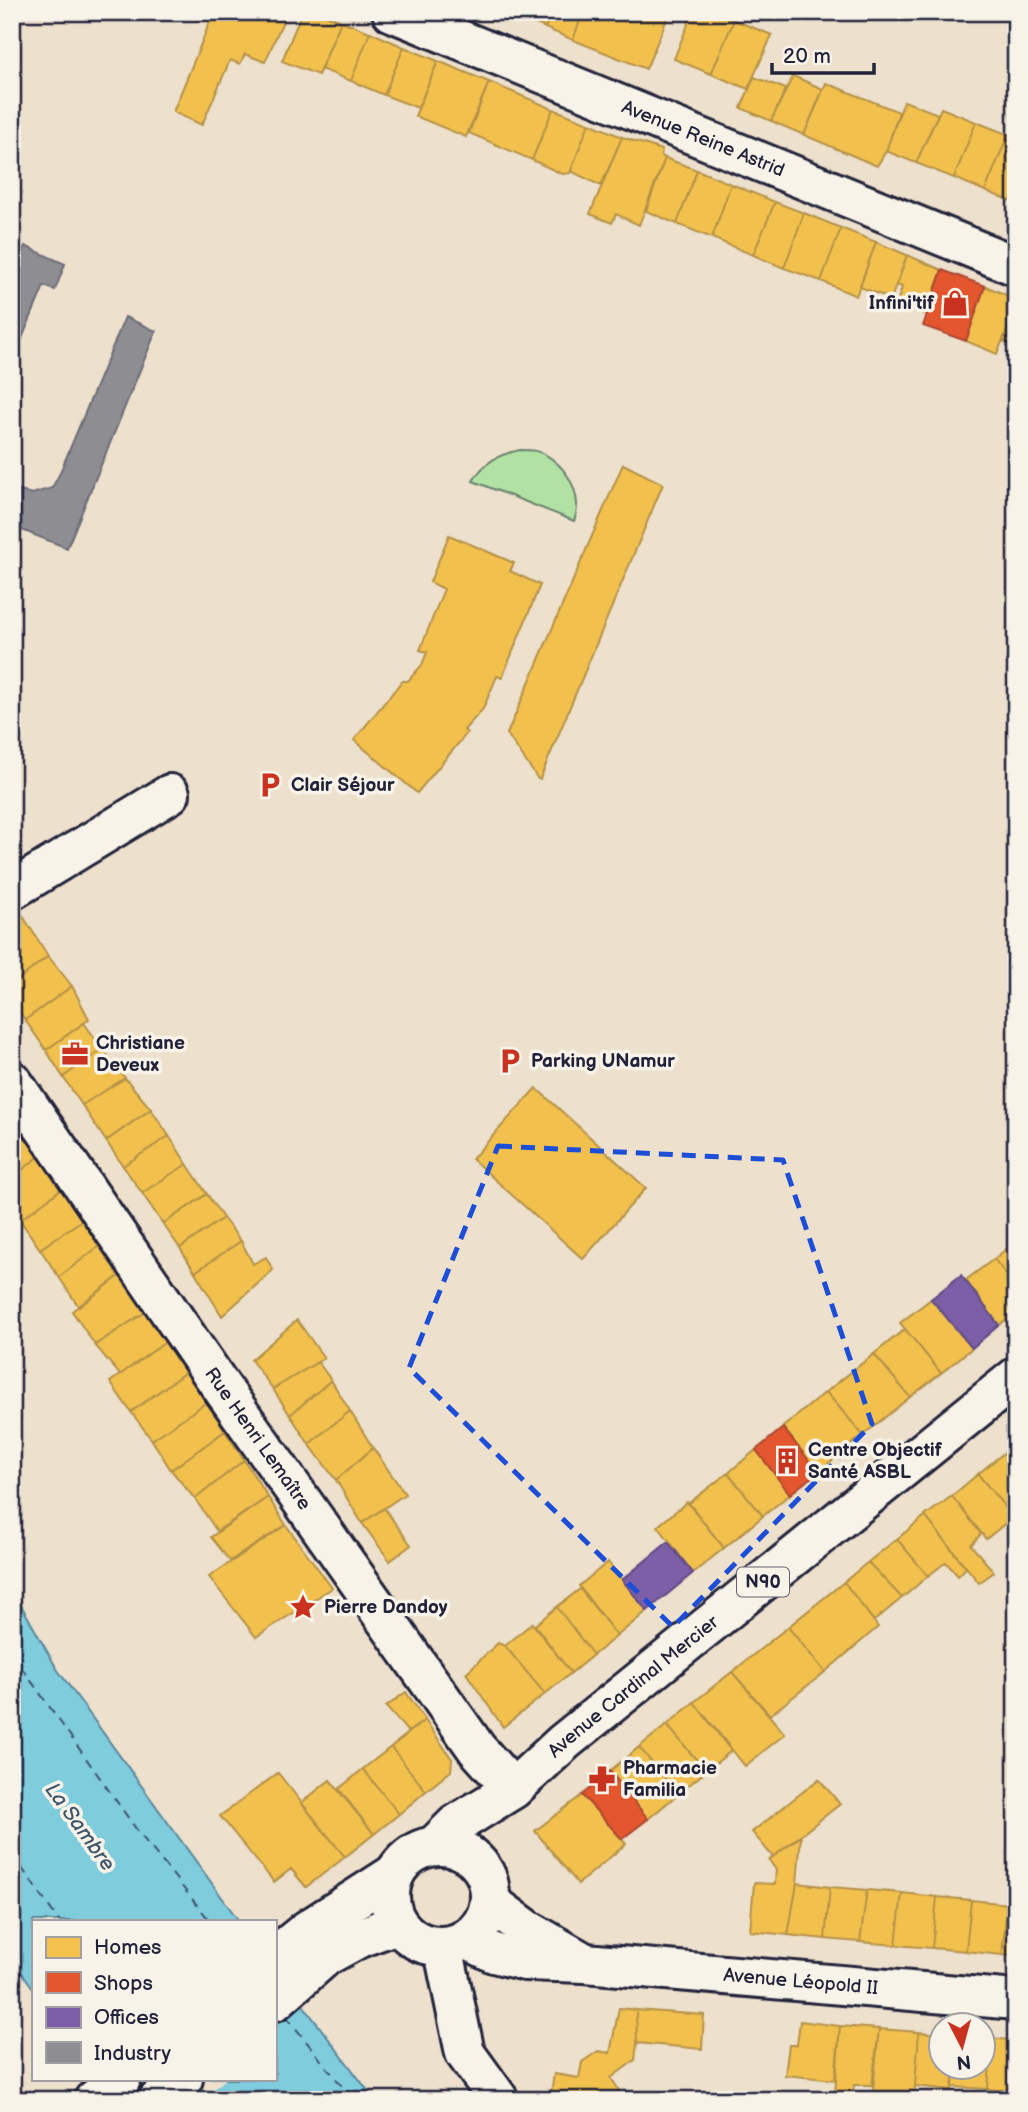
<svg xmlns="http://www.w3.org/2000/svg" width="1028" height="2112" font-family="'Balsamiq Sans',sans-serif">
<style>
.green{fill:#b1e2a3;stroke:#6a826f;stroke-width:2}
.water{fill:#7fccdd;stroke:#5a889c;stroke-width:2}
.pier{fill:#ede0cc}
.homes{fill:#f2c14e;stroke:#b49148;stroke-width:2}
.shops{fill:#e4572e;stroke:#aa4732;stroke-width:2}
.offices{fill:#7b5ea7;stroke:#604c87;stroke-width:2}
.industry{fill:#8d8d92;stroke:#6d6d78;stroke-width:2}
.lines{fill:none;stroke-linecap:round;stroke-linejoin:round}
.ferry{stroke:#3e556c;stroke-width:2;stroke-dasharray:9 7;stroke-linecap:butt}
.minor-casing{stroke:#22223b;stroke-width:44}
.major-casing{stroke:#22223b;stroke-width:44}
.minor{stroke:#f7f3e8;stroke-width:38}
.major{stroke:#f7f3e8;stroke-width:38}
.marked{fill:none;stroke:#1d4ed8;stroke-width:5;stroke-dasharray:14 9;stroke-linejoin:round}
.labels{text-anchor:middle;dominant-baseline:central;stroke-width:7;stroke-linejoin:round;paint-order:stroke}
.shield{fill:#f7f3e8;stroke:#62616f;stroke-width:2}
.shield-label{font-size:18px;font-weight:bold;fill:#22223b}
.street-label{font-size:19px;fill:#22223b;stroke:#f7f3e8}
.poi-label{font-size:19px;font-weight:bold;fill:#22223b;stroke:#f7f3e8;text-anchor:start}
.water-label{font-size:21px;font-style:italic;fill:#3e556c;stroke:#f7f3e8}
</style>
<rect width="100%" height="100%" fill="#ede0cc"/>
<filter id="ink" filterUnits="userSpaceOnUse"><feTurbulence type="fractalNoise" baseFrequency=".0143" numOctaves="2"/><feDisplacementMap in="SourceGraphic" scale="14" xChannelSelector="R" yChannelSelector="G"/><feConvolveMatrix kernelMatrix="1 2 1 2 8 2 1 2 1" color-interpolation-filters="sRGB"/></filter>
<g filter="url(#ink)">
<path class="green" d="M520 450C525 450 531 450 536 451 564 459 585 495 574 521L473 481C484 462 499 454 520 450Z"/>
<path class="water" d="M12 1589 57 1669 239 1921H33V1988L12 1959Z
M275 1968 375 2100H115L98 2079H275Z"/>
<path class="pier" d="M95 2079H226L200 2100H111Z"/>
<path class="homes" d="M214 12H287L265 62 245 54 240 64 230 60 202 125 173 112Z
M302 12H319L341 21 318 75 282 61Z
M517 12H552L545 28 516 15Z
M552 12H583L573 40 545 28Z
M583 12H670L646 69 573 40Z
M693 12H716L734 20 711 74 674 59Z
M734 20 772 35 748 89 711 74Z
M341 21 370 32 351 81 321 69Z
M370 32 404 47 384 95 351 81Z
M404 47 438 61 418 108 384 95Z
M438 61 489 82 466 137 415 116Z
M793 76 823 89 804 135 771 121Z
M754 77 786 89 771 121 741 108Z
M489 82 553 109 532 160 469 133Z
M826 83 899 112 886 151 877 166 804 135Z
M904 101 938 114 916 163 886 151Z
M941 108 976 122 954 178 916 163Z
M553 109 589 123 570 173 562 174 532 160Z
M976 122 1012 136 1011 140H1006L985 191 954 178Z
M589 123 622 137 601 186 571 171Z
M622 137 662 150 661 156 665 158 639 225 616 214 612 223 590 214Z
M1006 140 1016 142V203L985 191Z
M665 158 697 170 677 224 646 211Z
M697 170 731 184 712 238 677 224Z
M731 184 775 202 753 255 712 238Z
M775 202 804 213 784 268 753 255Z
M804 213 841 228 821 281 784 268Z
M841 228 876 242 856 296 821 281Z
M876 242 907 255 891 299 860 287Z
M907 255 942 270 926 315 897 303 902 287 897 285Z
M985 286 1016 299V308L997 354 966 341Z
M1016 308V347L1003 341Z
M623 464 663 484 540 779H538L507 734Z
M449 535 514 563 510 571 540 585 502 678 497 676 483 709 464 730 467 733 417 793 354 740 402 681H408L422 665 427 652 420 650 444 589 430 582Z
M13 900 48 956 12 985V900Z
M48 956 72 986 25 1020 12 1000V985Z
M72 986 89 1019 46 1050 25 1020Z
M84 1023 103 1049 63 1077 46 1050Z
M103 1049 125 1078 82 1105 63 1077Z
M125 1078 151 1109 106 1141 82 1105Z
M536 1088 646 1188 583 1259 472 1159Z
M151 1109 169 1136 123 1166 106 1141Z
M23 1127 42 1154 12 1178V1135Z
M169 1136 187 1164 142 1193 123 1166Z
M42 1154 64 1187 20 1220 12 1203V1178Z
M187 1164 207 1194 163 1224 142 1193Z
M64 1187 85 1218 40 1249 20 1220Z
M207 1194 223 1218 180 1248 163 1224Z
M85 1218 102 1244 59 1277 40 1249Z
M223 1218 241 1241 195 1272 180 1248Z
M241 1241 253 1264 266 1257 273 1270 222 1316 195 1272Z
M1016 1241V1287L994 1259Z
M102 1244 122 1274 79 1307 59 1277Z
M994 1259 1016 1287V1312L999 1325 966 1280Z
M122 1274 147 1311 95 1345 72 1311Z
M931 1299 972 1348 941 1373 900 1323Z
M147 1311 167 1341 120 1375 95 1345Z
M297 1320 324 1358 273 1389 251 1360Z
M905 1329 941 1373 910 1397 874 1354Z
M167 1341 187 1371 131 1412 110 1382Z
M874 1354 910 1397 863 1435 826 1392Z
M318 1362 331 1380 290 1415 273 1389Z
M187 1371 207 1402 152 1440 131 1412Z
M331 1380 350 1411 309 1444 290 1415Z
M826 1392 863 1435 818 1472 783 1427Z
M207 1402 225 1431 171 1470 152 1440Z
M350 1411 373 1448 336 1480 309 1444Z
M225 1431 244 1460 195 1499 171 1470Z
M373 1448 405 1494 362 1523 336 1480Z
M1010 1448 1016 1455V1515L1013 1517 978 1474Z
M756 1450 790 1494 763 1516 728 1473Z
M244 1460 268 1497 217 1531 195 1499Z
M728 1473 763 1516 724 1548 689 1503Z
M978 1474 1013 1517 986 1539 952 1496Z
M952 1496 981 1534 971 1545 994 1572 979 1583 925 1516Z
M268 1497 286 1525 230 1561 211 1537Z
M687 1502 724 1548 693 1573 658 1526Z
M384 1508 411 1545 390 1561 362 1523Z
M925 1516 966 1568 958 1576 946 1562 928 1576 897 1539Z
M286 1525 332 1588 256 1637 209 1577Z
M897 1539 928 1576 902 1598 868 1562Z
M608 1562 647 1611 617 1636 579 1586Z
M868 1562 902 1598 874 1621 844 1582Z
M844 1582 878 1627 825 1672 788 1627Z
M580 1589 617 1636 593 1655 557 1607Z
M557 1607 593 1655 571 1673 535 1625Z
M532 1623 571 1673 545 1694 505 1646Z
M788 1627 825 1672 770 1715 732 1672Z
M498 1643 505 1646 545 1694 503 1727 466 1673Z
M732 1672 785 1734 745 1766 694 1702Z
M406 1692 425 1720 408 1732 386 1707Z
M694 1702 731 1751 706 1771 667 1725Z
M425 1720 452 1759 451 1771 426 1791 391 1747Z
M667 1725 706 1771 678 1794 639 1747Z
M391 1747 426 1791 399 1814 363 1769Z
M639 1747 678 1794 648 1819 610 1771Z
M363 1769 399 1814 374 1834 339 1789Z
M278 1773 345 1857 306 1887 291 1869 274 1882 220 1816Z
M819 1779 840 1804 773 1857 752 1832Z
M330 1780 374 1834 345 1857 301 1803Z
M582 1795 626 1844 578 1884 535 1831Z
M801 1836 797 1883 788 1935 750 1931 754 1883 775 1884 776 1870 769 1860Z
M797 1883 830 1887 825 1939 788 1935Z
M830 1887 867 1890 860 1942 825 1939Z
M867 1890 902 1893 896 1945 860 1942Z
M902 1893 937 1897 932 1948 896 1945Z
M1008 1896 1016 1897V1956L1002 1955Z
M937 1897 971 1900 966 1951 932 1948Z
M971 1900 1008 1904 1002 1955 966 1951Z
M619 2008 636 2010 637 2043 635 2060 611 2078 619 2090 605 2100 550 2099 554 2074 579 2078 582 2062 598 2051 610 2053Z
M636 2010 704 2015 702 2049 637 2043Z
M800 2021 840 2026 835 2080 785 2075 789 2045H797Z
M840 2026 879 2029 872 2085H854L852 2097 835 2095Z
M879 2029 919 2032 914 2100H872Z
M919 2032 940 2034V2066H954L952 2090 915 2086Z
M982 2037 992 2038 988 2089 953 2087 954 2066H982Z
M992 2038 1016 2041V2092L988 2089Z"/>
<path class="shops" d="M942 270 985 286 966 341 923 326Z
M783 1428 818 1472 790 1494 756 1450Z
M610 1771 648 1819 622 1839 582 1795Z"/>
<path class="offices" d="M961 1275 999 1325 972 1348 931 1299Z
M668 1542 693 1573 647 1611 622 1580Z"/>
<path class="industry" d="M25 246 65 264 55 290 44 286 12 362V277Z
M125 317 156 331 67 548 12 526V489L32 494 52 488 59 475Z"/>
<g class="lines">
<path class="ferry" d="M12 1654 139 1833 210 1921
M12 1854 59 1921
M286 2016 353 2100"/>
<g class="minor-casing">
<g id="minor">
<path d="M12 890 170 794"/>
<path id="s1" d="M12 1081 217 1381 477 1749 513 1789"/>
<path d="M443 1946 465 2053 499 2100"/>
</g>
</g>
<g class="major-casing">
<g id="major">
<path id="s2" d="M392 12 1016 266"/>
<circle cx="440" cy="1896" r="50"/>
<path id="s3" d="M434 1846 455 1825 513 1789 564 1742 1016 1377"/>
<path d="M490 1902 528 1930 580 1960"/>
<path id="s4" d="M466 1939 494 1953 525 1961 585 1963 1016 2000"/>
<path d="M275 1956 307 1930 394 1874"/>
<path d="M275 2001 326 1956 359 1938 397 1924"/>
<path d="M94 2100 121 2079"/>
<path d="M158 2100 183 2079"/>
</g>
</g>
<use href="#minor" class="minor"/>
<use href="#major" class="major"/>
</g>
</g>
<path class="marked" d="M498 1146 783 1160 872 1424 673 1627 409 1368Z"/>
<defs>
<g id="shop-bare" transform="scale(2.1)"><path d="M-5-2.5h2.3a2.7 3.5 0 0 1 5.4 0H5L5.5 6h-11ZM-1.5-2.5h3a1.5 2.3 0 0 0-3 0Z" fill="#c8321e" stroke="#f7f3e8" stroke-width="2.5" paint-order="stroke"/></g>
<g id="parking-bare" transform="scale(2.1)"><path d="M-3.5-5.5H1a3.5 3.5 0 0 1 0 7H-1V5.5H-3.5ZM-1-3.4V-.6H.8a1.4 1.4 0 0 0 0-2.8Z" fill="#c8321e" stroke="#f7f3e8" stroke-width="2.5" paint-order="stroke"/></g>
<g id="office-bare" transform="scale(2.1)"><path d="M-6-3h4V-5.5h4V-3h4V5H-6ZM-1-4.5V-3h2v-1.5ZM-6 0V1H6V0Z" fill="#c8321e" stroke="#f7f3e8" stroke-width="2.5" paint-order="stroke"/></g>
<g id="building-bare" transform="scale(2.1)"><path d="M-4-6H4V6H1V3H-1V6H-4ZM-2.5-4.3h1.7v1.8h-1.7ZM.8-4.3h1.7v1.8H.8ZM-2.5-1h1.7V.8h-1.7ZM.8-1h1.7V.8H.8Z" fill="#c8321e" stroke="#f7f3e8" stroke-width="2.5" paint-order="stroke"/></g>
<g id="sight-bare" transform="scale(2.1)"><path d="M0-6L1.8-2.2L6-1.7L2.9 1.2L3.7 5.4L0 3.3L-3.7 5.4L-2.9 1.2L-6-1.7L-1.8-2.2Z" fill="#c8321e" stroke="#f7f3e8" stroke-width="2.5" paint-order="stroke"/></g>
<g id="pharmacy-bare" transform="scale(2.1)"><path d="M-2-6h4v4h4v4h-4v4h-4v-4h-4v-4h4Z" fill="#c8321e" stroke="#f7f3e8" stroke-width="2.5" paint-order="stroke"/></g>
</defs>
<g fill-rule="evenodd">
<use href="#shop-bare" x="955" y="303"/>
<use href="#parking-bare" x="270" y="785"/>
<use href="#office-bare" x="75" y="1054"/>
<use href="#parking-bare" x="510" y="1061"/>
<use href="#building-bare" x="787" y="1461"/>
<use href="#sight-bare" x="303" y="1607"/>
<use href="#pharmacy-bare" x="602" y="1779"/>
</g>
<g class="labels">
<rect class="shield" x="737" y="1567.5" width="52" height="29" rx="5"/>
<g class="shield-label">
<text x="763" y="1582">N90</text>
</g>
<g class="street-label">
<text stroke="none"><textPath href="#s2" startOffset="336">Avenue Reine Astrid</textPath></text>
<text stroke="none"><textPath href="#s1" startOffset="434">Rue Henri Lemaître</textPath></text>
<text stroke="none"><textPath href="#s3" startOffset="256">Avenue Cardinal Mercier</textPath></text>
<text stroke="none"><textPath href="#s4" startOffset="340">Avenue Léopold II</textPath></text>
</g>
<g class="poi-label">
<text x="934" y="303" text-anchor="end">Infini'tif</text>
<text x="291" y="785">Clair Séjour</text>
<text x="96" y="1043">Christiane<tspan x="96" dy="22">Deveux</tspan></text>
<text x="531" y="1061">Parking UNamur</text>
<text x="808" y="1450">Centre Objectif<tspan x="808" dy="22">Santé ASBL</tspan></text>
<text x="324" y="1607">Pierre Dandoy</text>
<text x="623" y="1768">Pharmacie<tspan x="623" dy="22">Familia</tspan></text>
</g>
<g class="water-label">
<text transform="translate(80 1827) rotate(54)">La Sambre</text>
</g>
</g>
<rect width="1028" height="2112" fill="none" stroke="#f7f3e8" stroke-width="42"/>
<rect x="21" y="21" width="986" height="2070" fill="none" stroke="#22223b" stroke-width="2.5" filter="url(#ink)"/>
<rect x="32" y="1920" width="245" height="161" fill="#f7f3e8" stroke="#a29fa3" stroke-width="2"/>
<rect x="46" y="1937" width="35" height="21" fill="#f2c14e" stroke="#a29fa3" stroke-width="2"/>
<text x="94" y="1954" font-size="21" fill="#22223b">Homes</text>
<rect x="46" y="1972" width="35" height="21" fill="#e4572e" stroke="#a29fa3" stroke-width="2"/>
<text x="94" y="1990" font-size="21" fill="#22223b">Shops</text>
<rect x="46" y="2007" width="35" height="21" fill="#7b5ea7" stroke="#a29fa3" stroke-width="2"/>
<text x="94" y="2024" font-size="21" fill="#22223b">Offices</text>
<rect x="46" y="2042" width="35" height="21" fill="#8d8d92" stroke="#a29fa3" stroke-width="2"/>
<text x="94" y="2060" font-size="21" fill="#22223b">Industry</text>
<g transform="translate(962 2046) rotate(174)"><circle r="33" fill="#f7f3e8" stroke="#a29fa3" stroke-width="2"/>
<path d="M0-5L12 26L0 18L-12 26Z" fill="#c8321e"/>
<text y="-10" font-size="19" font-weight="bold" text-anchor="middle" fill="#22223b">N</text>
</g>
<path d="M772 63v10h102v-10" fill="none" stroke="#22223b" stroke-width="3.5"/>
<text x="783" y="63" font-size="21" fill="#22223b" stroke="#f7f3e8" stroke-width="5" paint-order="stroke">20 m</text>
</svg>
